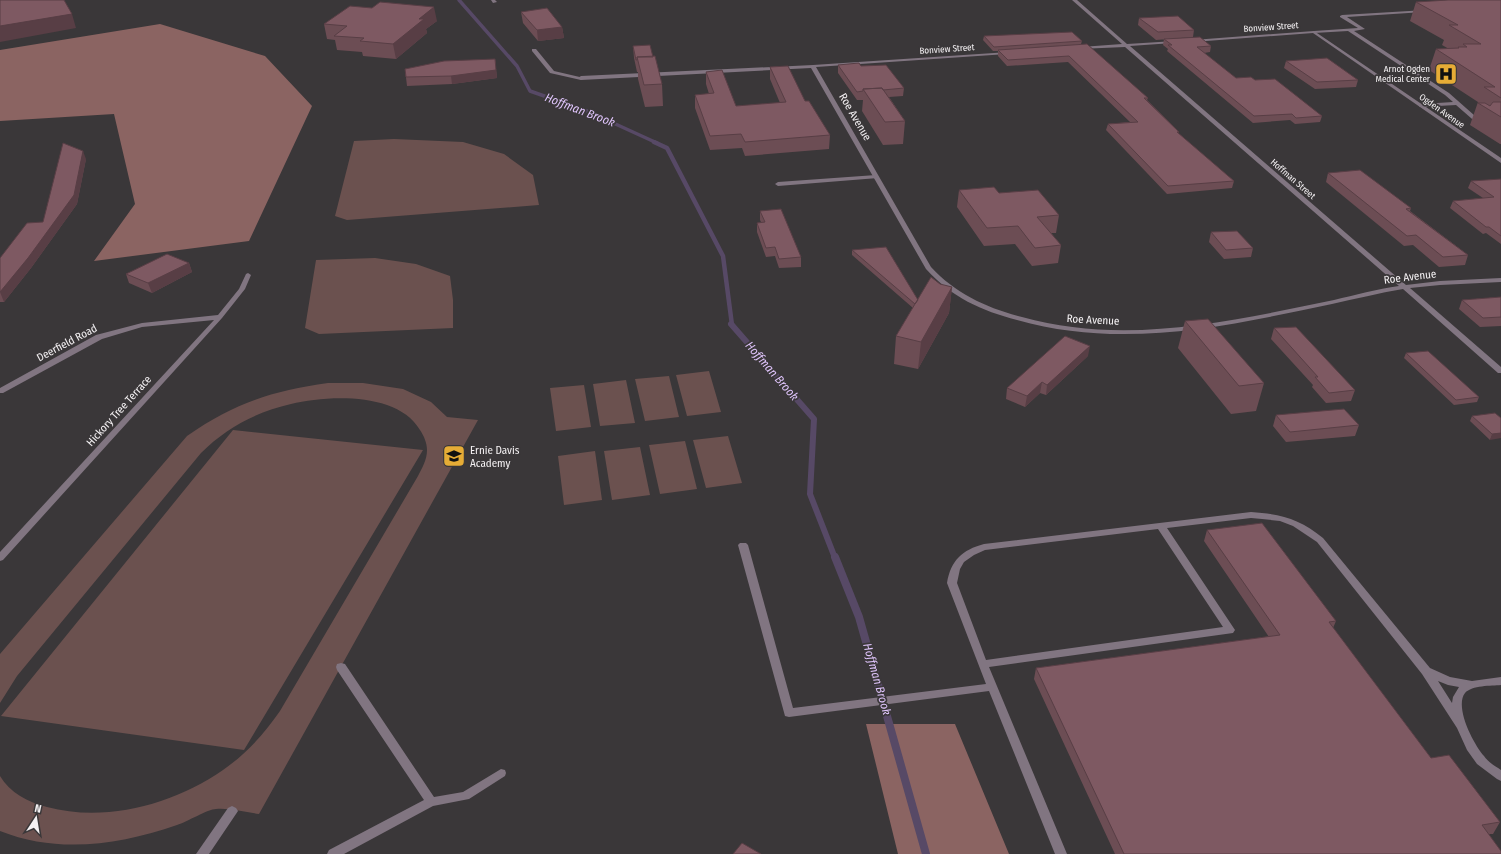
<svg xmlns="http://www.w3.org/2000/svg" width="1501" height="854" font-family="'Fira Sans Condensed',sans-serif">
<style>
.green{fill:#6b514f}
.forest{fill:#8b6462}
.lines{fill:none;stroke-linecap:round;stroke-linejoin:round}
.stream-far3{stroke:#574966;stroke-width:3.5}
.stream-far2{stroke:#574966;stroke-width:4.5}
.stream-far1{stroke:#574966;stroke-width:6}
.stream{stroke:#574966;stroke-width:8}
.lane{fill:#817581;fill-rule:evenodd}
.street{fill:#817581;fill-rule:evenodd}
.wall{fill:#6c4d54}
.shaded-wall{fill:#583e45}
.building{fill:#7e5962;stroke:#583e45}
.labels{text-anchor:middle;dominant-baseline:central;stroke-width:3.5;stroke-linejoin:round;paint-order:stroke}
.far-street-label{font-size:9px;fill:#f4f1f3;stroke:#3a3739}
.far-poi-label{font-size:9px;fill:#f4f1f3;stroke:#3a3739;text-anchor:end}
.street-label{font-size:11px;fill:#f4f1f3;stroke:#3a3739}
.poi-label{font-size:11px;fill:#f4f1f3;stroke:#3a3739;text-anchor:start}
.water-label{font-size:12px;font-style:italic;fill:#dfc4fb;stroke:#3a3739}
</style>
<rect width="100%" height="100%" fill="#3a3739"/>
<path class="green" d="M394 139 463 142 504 154 533 175 539 205 347 220 335 216 354 141Z
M375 258 416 264 450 276 453 300V328L319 334 305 328 316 260Z
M709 371 721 412 687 416 676 375Z
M669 376 679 417 645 421 635 379Z
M626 380 635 423 600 426 593 384Z
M328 383H363L403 389 431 402 447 417 478 420 259 814C245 812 230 808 216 809 208 809 187 822 177 825 119 845 58 854 0 831V776C10 793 28 802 47 807 106 823 174 804 223 770 247 753 264 734 280 711L418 476C422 468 427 460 427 450 427 443 424 436 420 430 398 392 328 395 291 404 256 412 226 428 201 453L17 676 0 703V654L187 436C234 403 272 391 328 383Z
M584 385 591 427 556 431 550 388Z
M233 430 423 450 244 750 1 716Z
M728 436 742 483 706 488 693 440Z
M685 441 697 489 660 494 649 445Z
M640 447 650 495 612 500 604 451Z
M595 451 602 500 564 505 558 456Z"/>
<path class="forest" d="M160 24 265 56 312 106 249 241 94 261 135 204 114 114 0 121V50Z
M866 724H955L1009 854H898Z"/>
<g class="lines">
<path class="stream-far3" d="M459 0 517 66 530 91 587 111 657 143"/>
<path class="stream-far2" d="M654 142 667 148 723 256 732 325"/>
<path class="stream-far1" d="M731 324 814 419 810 494 835 558"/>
<path class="stream" d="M835 557 859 617 926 854"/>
<path class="lane" d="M491 0H495L497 2 493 3Z
M1426 10V11L1424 12 1347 17 1365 29 1354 31 1449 93 1483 123V125H1479L1456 105 1420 107 1419 106 1422 104 1453 102 1445 95 1348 31 1314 33 1312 32 1314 31 1358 28 1340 17V16L1342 15Z
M532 49H536L554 71 584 78 581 80 550 73 532 51Z
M876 175 879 177 878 178 778 186 775 184 778 182Z
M1251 512C1281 514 1300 519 1323 538L1430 668 1450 677 1472 681 1501 677V685C1491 686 1472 685 1465 693 1454 707 1474 745 1484 756 1488 762 1495 766 1501 770V781L1497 779 1477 764 1467 750 1457 728 1422 674 1317 542 1293 526 1280 521 1262 519 1251 518 1167 528 1235 630 1233 633 989 667 1067 854H1055L989 691 789 717 785 716 738 545 740 543H746L748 545 793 708 986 684 947 583C951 560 962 550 984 544ZM1158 529 1223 627 986 660 957 583 960 569 964 562 974 555 985 550ZM1438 681 1448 685 1459 687 1453 697 1452 703Z
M341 663 345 664 434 797 463 792 501 769 505 770 506 773 505 776 469 799 433 806 344 854H327L329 850 424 800 337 670 336 667 337 664Z
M232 806 236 808 238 811 236 814 209 854H196L228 808Z"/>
<path class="street" d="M1072 0H1077L1127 44 1175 41V43H1173L1130 46 1406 285 1440 281 1501 278V282L1440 285 1410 288 1501 367V373H1498L1403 289C1379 293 1355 299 1332 304 1227 326 1123 350 1017 320 982 311 951 297 926 269L811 68 581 80 578 78 581 76 813 65 1009 52V54H1007L816 67 931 267C956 294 987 308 1022 317 1125 346 1232 321 1334 300 1355 295 1377 289 1399 286L1125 47 1079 49V47H1081L1122 44Z
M1314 31 1501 158V163L1313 33 1193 42 1191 41 1193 40Z
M248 273 251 275 245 289 222 318 3 560 0 561V552L214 320 142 327 102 339 3 393H0V388L96 335 142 323 218 315 239 289 246 274Z"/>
</g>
<path class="wall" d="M1501 0V144H1500L1470 125 1478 102 1429 70 1436 49H1449L1442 45 1444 40 1410 21 1416 2Z
M521 12 562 27 564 38 538 41 523 23Z
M1139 18 1194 30 1193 37 1156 40 1138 25Z
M437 21 426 29 427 33 396 59 363 56 362 52 337 50 335 40 327 39 324 24Z
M984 36 1082 41 1081 44 1148 98 1147 100 1179 132 1178 133 1234 181 1232 188 1167 194 1106 130 1108 124 1130 122 1068 62 1007 66 998 56V51H993L983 40Z
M1164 39 1211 46 1210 52 1204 53 1236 78 1255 80 1322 116 1320 122 1295 124 1290 120 1253 123 1167 51 1168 49 1163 45Z
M633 46 653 57 662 84 663 106 645 107 638 79V72H637L634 58Z
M495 59 497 78 452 84 407 86 405 69Z
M1286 61 1358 80 1356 87 1315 89 1284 68Z
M838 65 904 88 903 96 889 97 905 121 903 144 883 145 862 111 863 100H857L838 73Z
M770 67 805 101 830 135 829 149 745 156 742 148 710 150 695 108V95L709 94 706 84V72L736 106 780 103 770 79Z
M86 159 77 204 31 268 4 302H0V258L43 222Z
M1328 173 1411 208 1410 211 1468 255 1465 265 1439 267 1413 245 1404 246 1326 182Z
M1501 179V244L1486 233 1483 234 1450 208 1453 201 1483 198 1468 188 1471 181Z
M959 190 999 193 1059 215 1056 233H1051L1061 245 1058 263 1032 266 1015 244 984 246 957 207Z
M760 211 801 257V267L779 268 775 256 766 257 757 232V223L761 222 760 220Z
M1211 232 1253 248 1251 257 1224 259 1209 242Z
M852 250 918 300 952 287 949 313 918 369 894 364 896 336 913 308 852 255Z
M189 263 192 272 152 293 129 283 126 274Z
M1501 297V326L1480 327 1459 309 1462 300Z
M1185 321 1264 383 1256 411 1231 414 1178 348Z
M1274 328 1355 390 1351 401 1326 403 1312 387 1313 385 1271 339Z
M1406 353 1479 397 1477 402 1454 405 1404 358Z
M1088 356 1046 395 1040 393 1025 407 1006 399 1007 388Z
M1276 415 1359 425 1355 436 1286 442 1273 426Z
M1472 416 1501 418 1490 440 1470 421Z
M1207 530 1336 621 1333 628 1431 758 1500 822 1493 834H1489L1501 854H1115L1034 679 1036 668 1269 637 1204 541Z"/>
<path class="shaded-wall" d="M434 7 437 21 426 29 427 33 396 59 393 44 419 19Z
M72 14 76 28 0 42V26Z
M562 27 564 38 538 41 537 30Z
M495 59 497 78 452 84 451 76Z
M83 151 86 159 77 204 31 268 4 302 0 292 74 195Z
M189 263 192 272 152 293 148 283Z
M952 287 949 313 918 369 921 342Z
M1090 346 1088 356 1046 395 1047 385Z
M1042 382 1040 393 1025 407 1027 396Z
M1501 433V438L1490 440 1492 434Z"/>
<path class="building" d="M0 0H64L72 14 0 26Z
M1448 0H1501V98L1484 87H1495L1436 49 1459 48 1458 47H1467L1463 44H1481L1449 25H1458L1416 2Z
M380 2 434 7 419 19H424L393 44 360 41 364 38 334 36 347 26 324 24 350 6 372 8Z
M547 8 562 27 537 30 521 12Z
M1178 16 1194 30 1158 32 1139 18Z
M1072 32 1082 41 994 47 984 36Z
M1200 37 1211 46 1197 47 1236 78 1251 77 1255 80 1275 79 1322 116 1296 118 1292 114 1254 116 1168 45H1172L1164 39Z
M1087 44 1148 98H1144L1179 132H1177L1234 181 1168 186 1108 124 1138 122 1069 56 1008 60 998 50Z
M650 45 653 57H637V60H636L633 46Z
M655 56 662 84 644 85 637 57Z
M1327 58 1358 80 1317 82 1286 61Z
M495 59 496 70 451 76 406 77 405 69 444 61Z
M859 63 861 66 886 65 904 88 883 90 882 88 863 89V91L857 92 838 65Z
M788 66 805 101H809L830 135 745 142 741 134 710 136 695 95 714 93 706 72 722 70 736 106 786 102 770 67Z
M882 88 905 121 885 122 863 89Z
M1493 102H1501V117L1478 103H1485L1490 106Z
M63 143 83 151 74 195 28 258 0 292V258L27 223 43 222Z
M1360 170 1411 208 1406 209 1468 255 1443 257 1416 235 1407 236 1328 173Z
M1501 179V236L1489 227H1486L1453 201 1494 197 1471 181Z
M994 187 999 193 1038 190 1059 215 1037 217 1061 245 1035 248 1018 226 987 228 959 190Z
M781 209 801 257 779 259 775 247 766 248 757 223 765 222 760 211Z
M1237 231 1253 248 1226 250 1211 232Z
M886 247 918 300 915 304 852 250Z
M167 254 189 263 148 283 126 274Z
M931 277 940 284 952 287 921 342 896 336Z
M1501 297V317L1483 318 1462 300Z
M1208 319 1264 383 1239 386 1185 321Z
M1296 327 1355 390 1329 393 1315 377H1318L1274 328Z
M1065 336 1090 346 1047 385 1042 382 1027 396 1007 388Z
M1428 351 1479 397 1456 400 1406 353Z
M1344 409 1359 425 1290 432 1276 415Z
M1495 413 1501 418V433L1492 434 1472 416Z
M1262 523 1336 621 1329 622 1431 758 1449 755 1500 822 1482 825 1501 851V854H1124L1036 668 1280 635 1207 530Z
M742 843 761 854H733Z"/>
<defs>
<g id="hospital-square" transform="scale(1.15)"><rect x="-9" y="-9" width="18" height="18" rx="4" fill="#e6ac36" stroke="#3a3739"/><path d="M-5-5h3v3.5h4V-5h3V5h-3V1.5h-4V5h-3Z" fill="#111"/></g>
<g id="school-square" transform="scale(1.15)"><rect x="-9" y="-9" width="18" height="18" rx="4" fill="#e6ac36" stroke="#3a3739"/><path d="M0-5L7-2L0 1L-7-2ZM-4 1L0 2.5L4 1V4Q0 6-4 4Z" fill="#111"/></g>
</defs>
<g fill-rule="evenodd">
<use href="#hospital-square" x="1446" y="74"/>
<use href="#school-square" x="454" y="456"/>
</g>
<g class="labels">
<g class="far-street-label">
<text transform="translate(1271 27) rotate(-4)">Bonview Street</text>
<text transform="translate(947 49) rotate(-4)">Bonview Street</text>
<text transform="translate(1442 111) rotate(35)">Ogden Avenue</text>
<text transform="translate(1293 179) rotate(41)">Hoffman Street</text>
</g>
<g class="far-poi-label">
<text x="1430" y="69">Arnot Ogden<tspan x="1430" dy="10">Medical Center</tspan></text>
</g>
<g class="street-label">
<text transform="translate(855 117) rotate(60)">Roe Avenue</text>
<text transform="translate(1410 277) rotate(-7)">Roe Avenue</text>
<text transform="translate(1093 320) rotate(3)">Roe Avenue</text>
<text transform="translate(67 343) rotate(-28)">Deerfield Road</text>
<text transform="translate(119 411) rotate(-48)">Hickory Tree Terrace</text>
</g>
<g class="poi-label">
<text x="470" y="450">Ernie Davis<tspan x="470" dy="13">Academy</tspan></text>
</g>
<g class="water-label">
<text transform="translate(580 110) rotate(21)">Hoffman Brook</text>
<text transform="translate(772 371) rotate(49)">Hoffman Brook</text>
<text transform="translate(877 679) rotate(74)">Hoffman Brook</text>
</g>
</g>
<g transform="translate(36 818) rotate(12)" stroke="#3a3739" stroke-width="3" paint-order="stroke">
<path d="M0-3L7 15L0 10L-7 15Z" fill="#f4f1f3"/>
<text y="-6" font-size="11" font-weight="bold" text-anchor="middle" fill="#f4f1f3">N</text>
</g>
</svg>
